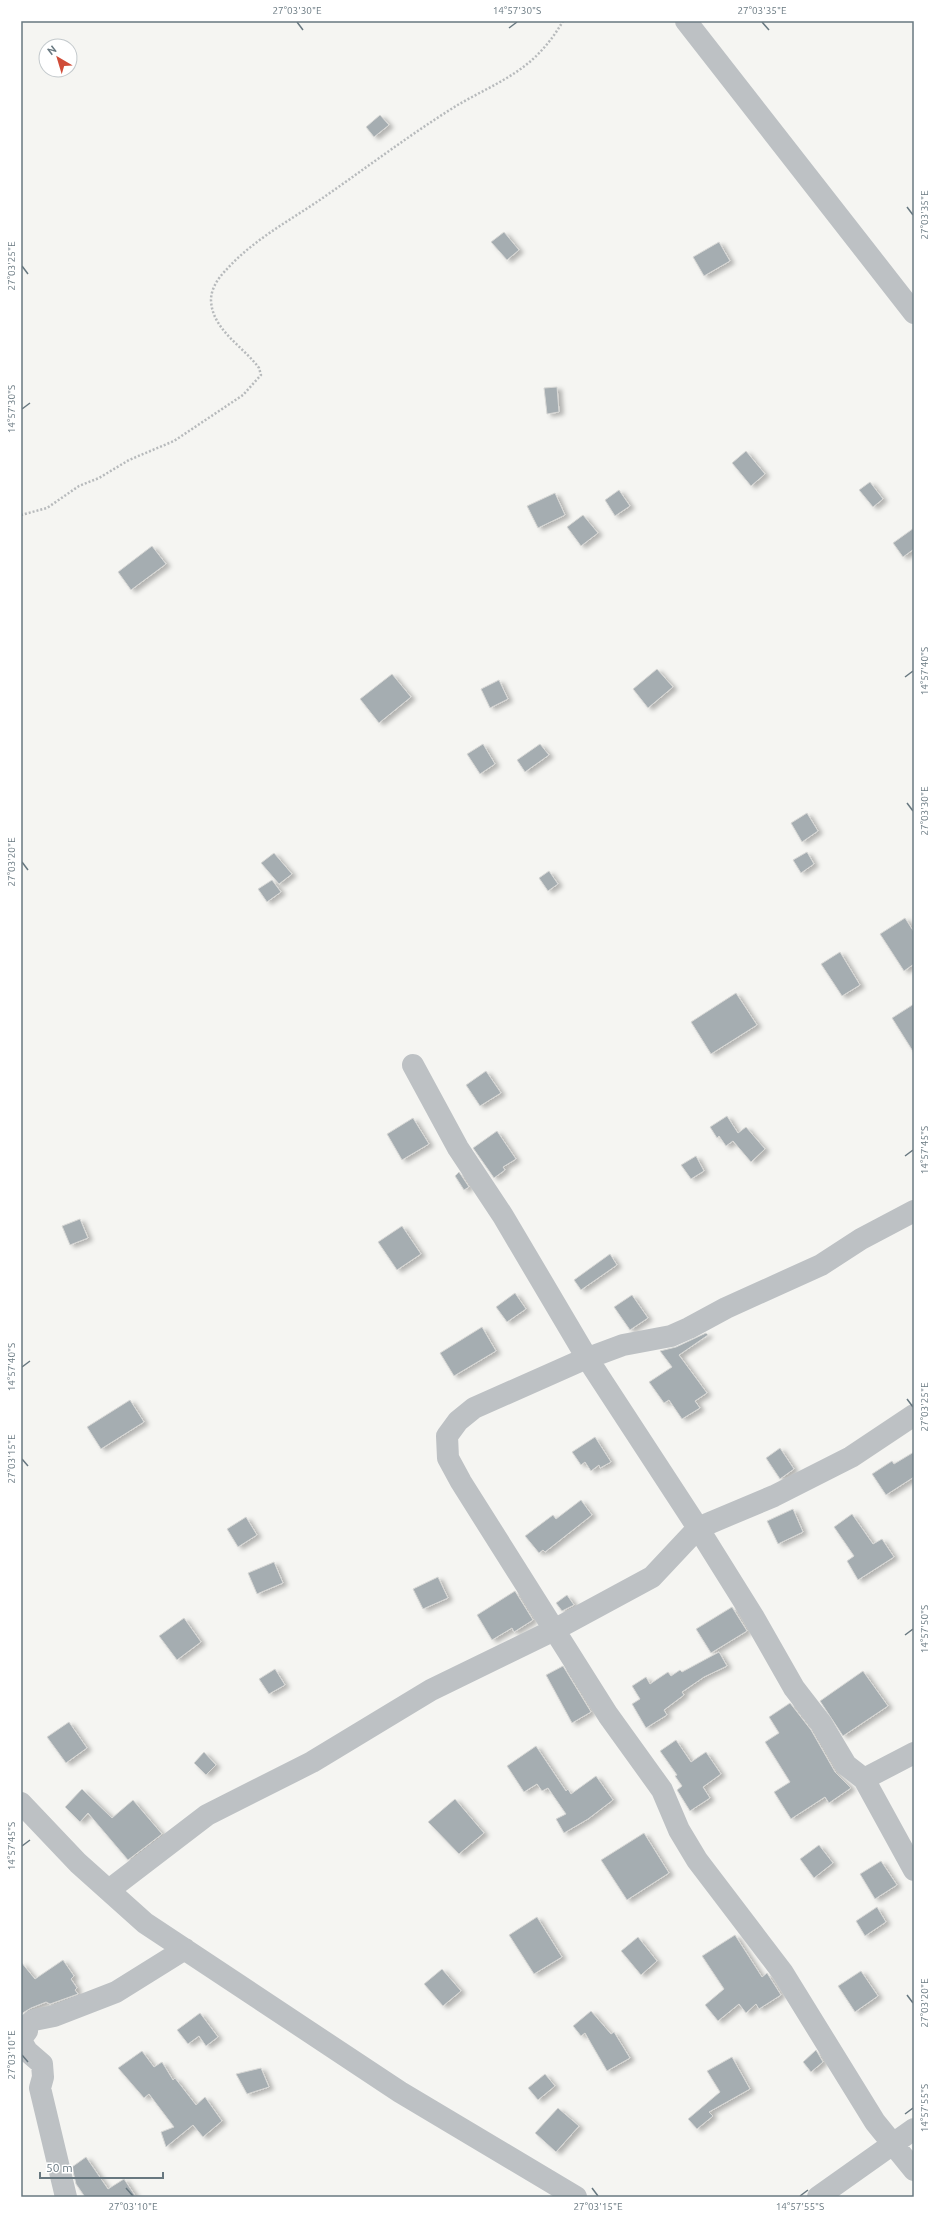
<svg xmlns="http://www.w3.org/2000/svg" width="935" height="2218" font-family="Ubuntu,sans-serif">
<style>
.building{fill:#a5adb1;stroke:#d7d7d5;filter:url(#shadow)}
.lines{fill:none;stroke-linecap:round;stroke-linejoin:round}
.path{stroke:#b7babc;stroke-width:2.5;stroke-dasharray:2 2;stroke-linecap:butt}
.minor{stroke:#bdc1c4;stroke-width:22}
.ticks{fill:none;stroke:#687880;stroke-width:1.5}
.neatline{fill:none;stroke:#687880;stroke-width:1.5}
.ticks-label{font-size:10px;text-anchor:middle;fill:#687880}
</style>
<defs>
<filter id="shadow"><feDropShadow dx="4.5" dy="2.5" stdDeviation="2" flood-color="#0004"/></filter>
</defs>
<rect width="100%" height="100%" fill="#f5f5f2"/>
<path class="building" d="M380 115 389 125 374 137 366 127Z
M504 232 519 250 507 260 491 242Z
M719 242 730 261 704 276 693 257Z
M557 387 559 412 547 414 544 388Z
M746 451 765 474 751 486 732 463Z
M870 482 883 499 873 507 859 490Z
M619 490 630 506 615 516 605 500Z
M555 493 565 515 538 528 527 506Z
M583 515 598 533 581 546 567 527Z
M914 528V549L903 557 893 543Z
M152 546 166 564 131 590 118 572Z
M657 669 673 687 648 708 633 689Z
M392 674 411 697 379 723 360 699Z
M499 680 508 699 490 708 481 689Z
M483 744 495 764 480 774 467 754Z
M540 744 549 755 525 772 517 760Z
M807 813 818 831 802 842 791 823Z
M807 852 814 864 801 873 793 860Z
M274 853 292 874 279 884 261 863Z
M549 871 558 884 548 891 539 878Z
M272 880 281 892 267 902 258 889Z
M905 918 914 932V964L904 971 880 934Z
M840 952 860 985 842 996 821 964Z
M736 993 757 1025 711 1054 691 1022Z
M914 1004V1053L892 1018Z
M486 1071 501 1093 480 1106 466 1085Z
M727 1116 738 1133 746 1127 765 1149 751 1162 733 1141 726 1146 719 1136 717 1138 710 1127Z
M413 1118 429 1144 402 1160 387 1134Z
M497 1131 516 1159 503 1167 505 1170 494 1178 473 1148Z
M696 1156 704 1171 691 1179 681 1165Z
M459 1172 469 1187 464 1190 455 1176Z
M80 1219 88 1238 70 1245 62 1226Z
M402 1226 421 1254 397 1270 378 1242Z
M610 1254 617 1265 581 1290 574 1280Z
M515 1293 526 1309 507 1322 496 1307Z
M632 1295 648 1318 630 1330 614 1307Z
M482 1327 496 1351 454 1376 440 1353Z
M706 1333 708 1335 679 1355 707 1393 695 1401 700 1408 682 1419 669 1400 664 1403 649 1382 672 1367 660 1351 676 1347Z
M130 1400 144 1422 101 1449 87 1427Z
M595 1437 611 1462 600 1468 599 1465 591 1471 585 1462 581 1465 572 1452Z
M780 1448 794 1469 780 1479 766 1458Z
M914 1452V1477L886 1495 872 1474 892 1461 894 1464Z
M581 1500 592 1515 545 1552 543 1550 539 1553 525 1536 553 1515 556 1519Z
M793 1509 803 1532 778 1544 767 1521Z
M852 1514 873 1544 882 1539 894 1557 858 1580 847 1561 854 1556 834 1527Z
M246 1517 257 1535 238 1547 227 1529Z
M274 1562 283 1583 257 1594 248 1573Z
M438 1577 448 1598 423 1609 413 1589Z
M515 1591 533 1620 514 1632 512 1628 492 1640 477 1615Z
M567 1595 574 1605 562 1611 556 1603Z
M732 1607 747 1631 711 1653 696 1629Z
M184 1618 201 1642 177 1660 159 1636Z
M719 1652 727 1666 704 1677 682 1692 684 1695 664 1710 667 1715 646 1728 632 1704 640 1699 632 1686 646 1677 650 1684 668 1672 671 1676 680 1670 682 1672Z
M563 1666 591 1712 572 1723 546 1675Z
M275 1669 285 1685 269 1694 259 1679Z
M863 1671 888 1706 843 1736 820 1701Z
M790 1703 811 1730 835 1772 851 1788 829 1803 825 1797 791 1819 774 1792 790 1782 765 1742 779 1733 769 1717Z
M69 1722 87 1748 66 1763 47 1737Z
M676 1740 691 1762 706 1752 721 1774 703 1787 710 1798 690 1811 677 1790 682 1786 675 1776 677 1775 660 1751Z
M536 1746 566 1791 568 1789 571 1794 596 1776 613 1800 588 1819 564 1833 556 1819 566 1814 548 1788 542 1791 537 1784 524 1792 507 1766Z
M204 1752 216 1765 206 1775 194 1763Z
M82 1789 112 1818 133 1800 162 1834 128 1860 88 1813 80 1822 65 1807Z
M455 1799 484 1833 459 1854 428 1822Z
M644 1833 669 1873 627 1900 601 1860Z
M819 1845 833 1863 814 1878 800 1859Z
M881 1861 897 1885 875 1899 860 1874Z
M877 1907 886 1922 865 1936 856 1921Z
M537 1917 562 1957 534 1974 509 1935Z
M735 1935 762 1977 767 1973 781 1995 759 2009 756 2004 746 2013 739 2004 718 2021 705 2005 724 1989 702 1956Z
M638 1937 657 1961 641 1975 621 1951Z
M63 1960 74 1976 71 1979 77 1988 75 1990 78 1994 50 2004 46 2002 31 2008 21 2014V1962L35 1979Z
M442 1969 461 1991 443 2006 424 1984Z
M861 1971 878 1996 855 2012 838 1986Z
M591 2011 611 2034 614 2032 630 2058 607 2071 585 2033 581 2036 573 2026Z
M200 2013 218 2037 206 2046 199 2036 188 2044 177 2030Z
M816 2050 823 2062 811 2072 803 2062Z
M142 2051 154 2067 162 2062 173 2080 175 2078 196 2105 205 2097 222 2121 203 2137 193 2125 166 2147 161 2132 174 2127 149 2094 144 2098 118 2068Z
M732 2057 750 2089 709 2112 713 2116 697 2129 688 2119 720 2092 707 2071Z
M261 2068 269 2087 247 2094 236 2074Z
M545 2074 555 2086 538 2100 528 2088Z
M558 2108 579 2126 556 2152 535 2133Z
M86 2157 108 2189 124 2179 136 2197H85L76 2184 72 2167Z"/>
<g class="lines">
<path class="path" d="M21 515 47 508 79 486 99 478 129 460 174 441 243 395 261 375 259 368C243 346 212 330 211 300 211 288 219 277 227 269 255 238 293 219 327 195 370 165 411 134 456 106 481 91 511 79 533 59 545 48 555 35 563 21"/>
<path class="minor" d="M686 21 914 313
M413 1065 458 1148 503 1216 587 1358 698 1528 753 1616 794 1688 821 1723 846 1765 864 1779 914 1870
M914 1211 861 1239 821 1265 726 1308 689 1328 671 1336 623 1345 580 1361 474 1408 458 1421 447 1436 448 1458 461 1482 608 1715 662 1790 679 1830 697 1860 783 1973 875 2122 914 2170
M864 1779 914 1753
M21 1803 78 1863 145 1923 400 2092 576 2197
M109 1890 207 1815 312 1762 431 1690 554 1630 652 1577 698 1528 774 1496 851 1457 914 1415
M21 2039 27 2031 26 2026 34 2020 54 2016 116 1992 185 1949
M21 2041 27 2051 42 2064 43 2077 40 2088 66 2197
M818 2197 914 2129"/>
</g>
<path class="ticks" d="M297 22 303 30M762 22 769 30M509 28 517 22M907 207 913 215M22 266 28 274M22 409 30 403M905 677 913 671M907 803 913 811M22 862 28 870M905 1156 913 1150M22 1367 30 1361M907 1399 913 1407M22 1459 28 1466M905 1635 913 1629M22 1846 30 1840M907 1995 913 2003M22 2055 28 2062M905 2114 913 2108M126 2188 133 2196M592 2188 598 2196M800 2196 808 2190"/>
<rect width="935" height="2218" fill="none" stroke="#ffffff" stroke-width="44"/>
<g transform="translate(58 58) rotate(322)"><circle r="19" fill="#ffffff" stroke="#c3c9cc"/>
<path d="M0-3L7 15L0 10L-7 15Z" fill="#d04c38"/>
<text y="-6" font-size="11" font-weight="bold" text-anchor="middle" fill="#687880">N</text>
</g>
<path d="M40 2172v6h123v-6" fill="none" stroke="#687880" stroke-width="2"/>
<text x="46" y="2172" font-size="12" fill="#687880" stroke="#ffffff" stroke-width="3" paint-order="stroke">50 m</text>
<rect x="22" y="22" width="891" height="2174" class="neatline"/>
<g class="ticks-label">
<text x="297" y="14">27°03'30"E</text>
<text x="517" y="14">14°57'30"S</text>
<text x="762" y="14">27°03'35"E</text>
<text transform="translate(924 215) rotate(-90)" y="4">27°03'35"E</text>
<text transform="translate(11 266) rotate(-90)" y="4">27°03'25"E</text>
<text transform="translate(11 409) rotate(-90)" y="4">14°57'30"S</text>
<text transform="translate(924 671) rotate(-90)" y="4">14°57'40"S</text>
<text transform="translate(924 811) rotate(-90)" y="4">27°03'30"E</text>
<text transform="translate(11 862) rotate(-90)" y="4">27°03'20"E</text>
<text transform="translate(924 1150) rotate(-90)" y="4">14°57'45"S</text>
<text transform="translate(11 1367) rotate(-90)" y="4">14°57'40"S</text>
<text transform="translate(924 1407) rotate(-90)" y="4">27°03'25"E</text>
<text transform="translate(11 1459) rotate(-90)" y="4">27°03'15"E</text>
<text transform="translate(924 1629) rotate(-90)" y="4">14°57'50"S</text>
<text transform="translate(11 1846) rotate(-90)" y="4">14°57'45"S</text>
<text transform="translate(924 2003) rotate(-90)" y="4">27°03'20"E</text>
<text transform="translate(11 2055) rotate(-90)" y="4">27°03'10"E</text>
<text transform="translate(924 2108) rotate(-90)" y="4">14°57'55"S</text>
<text x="133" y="2210">27°03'10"E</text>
<text x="598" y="2210">27°03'15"E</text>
<text x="800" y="2210">14°57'55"S</text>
</g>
</svg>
